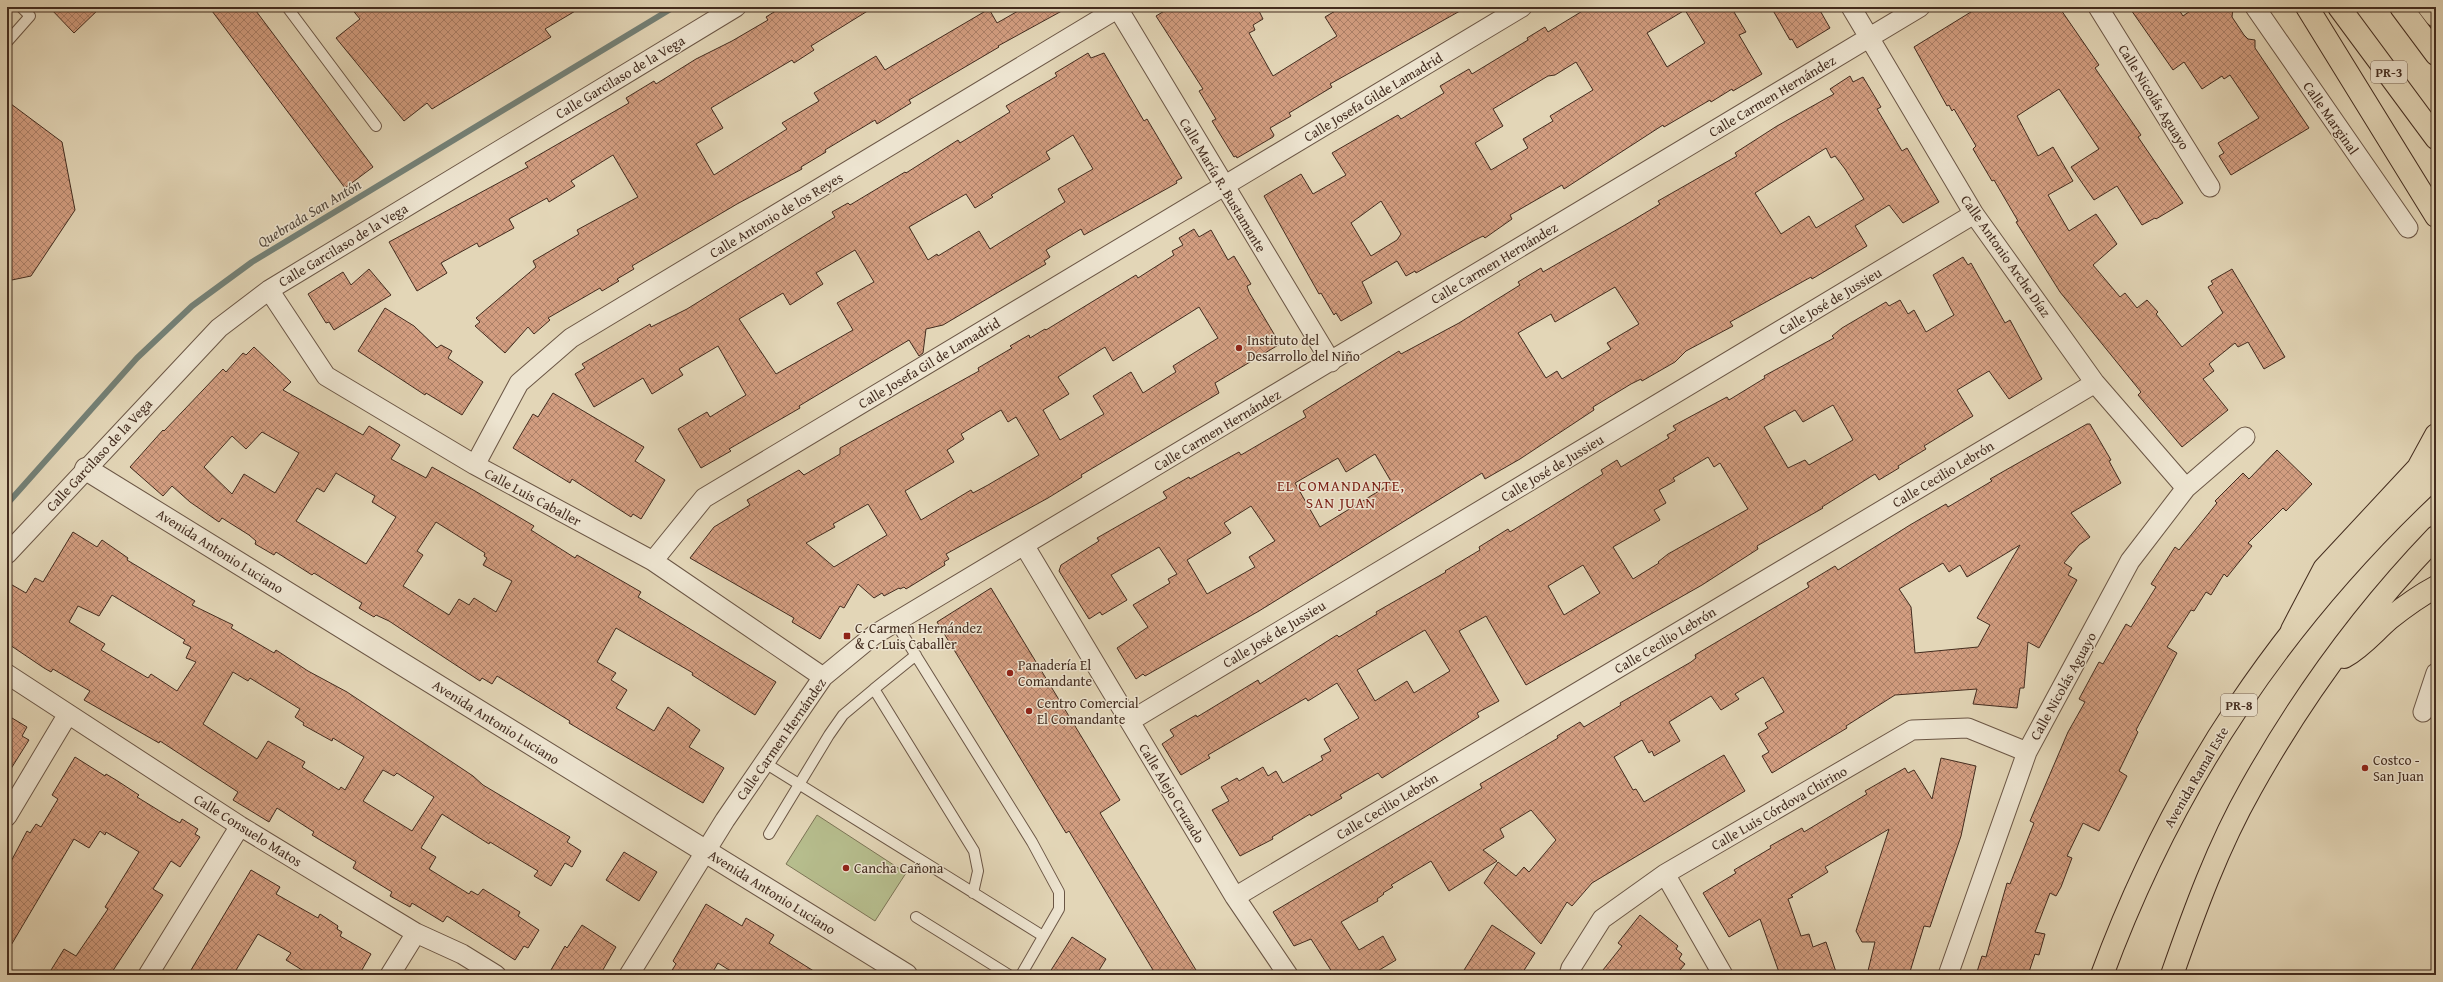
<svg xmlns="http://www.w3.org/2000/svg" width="2443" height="982" font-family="'Gentium Book Plus',serif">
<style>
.pitch{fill:#b6bd8d;stroke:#7c7456}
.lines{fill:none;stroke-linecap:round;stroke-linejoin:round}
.stream{stroke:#748177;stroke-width:6}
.building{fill:url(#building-cross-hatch);stroke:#432c1f;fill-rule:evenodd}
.service-casing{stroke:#6b5645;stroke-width:12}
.minor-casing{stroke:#6b5645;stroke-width:21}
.tertiary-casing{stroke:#6b5645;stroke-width:24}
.primary-casing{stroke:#432c1f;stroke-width:24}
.trunk-casing{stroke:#432c1f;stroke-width:24}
.service{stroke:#ede4d0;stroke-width:10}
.minor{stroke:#ede4d0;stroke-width:19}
.tertiary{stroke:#ede4d0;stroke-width:22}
.primary{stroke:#e3d6b7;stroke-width:22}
.trunk{stroke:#e3d6b7;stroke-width:22}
.poi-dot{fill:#8f2418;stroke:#ede4d0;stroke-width:1.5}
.labels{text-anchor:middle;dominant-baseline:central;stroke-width:3;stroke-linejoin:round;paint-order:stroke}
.shield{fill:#ede4d0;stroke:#766354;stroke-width:1}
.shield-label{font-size:13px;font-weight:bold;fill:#432c1f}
.street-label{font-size:14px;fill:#432c1f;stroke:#ede4d0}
.poi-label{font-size:14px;fill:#432c1f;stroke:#ede4d0;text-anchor:start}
.water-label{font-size:15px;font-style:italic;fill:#53483c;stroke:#ede4d0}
.neighbourhood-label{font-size:15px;letter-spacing:1px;fill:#7a1f14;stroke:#ede4d0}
</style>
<defs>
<pattern id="building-cross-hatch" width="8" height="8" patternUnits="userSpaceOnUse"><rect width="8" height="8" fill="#d29d80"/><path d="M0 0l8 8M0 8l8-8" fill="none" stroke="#ac8068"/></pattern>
</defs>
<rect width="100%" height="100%" fill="#e3d6b7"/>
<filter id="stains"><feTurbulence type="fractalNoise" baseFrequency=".005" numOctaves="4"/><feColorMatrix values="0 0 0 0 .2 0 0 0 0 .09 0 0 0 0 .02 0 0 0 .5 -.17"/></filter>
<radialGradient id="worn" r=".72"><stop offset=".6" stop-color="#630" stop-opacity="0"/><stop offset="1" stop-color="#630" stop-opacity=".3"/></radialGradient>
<path class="pitch" d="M817 815 906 873 875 921 786 864Z"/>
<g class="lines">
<path class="stream" d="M7 504 137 358 192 306 252 262 674 7"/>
</g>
<path class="building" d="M49 7H101L74 33Z
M209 7H253L373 167 345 188Z
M350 7H582L545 29 551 37 432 109 427 103 404 121 336 38 360 19Z
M782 7H874L811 46 814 50 794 63 792 60 711 108 723 128 696 144 714 175 787 129 782 123 819 101 814 93 876 56 885 70 989 9 997 23 1025 7H1069L998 46 999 47 909 100 911 103 877 124 875 120 825 150 826 152 801 167 802 169 737 204 632 266 634 269 617 279 619 281 602 291 600 288 548 318 550 320 534 334 528 327 505 353 475 326 480 322 476 318 536 267 533 261 579 234 577 230 638 197 613 155 571 181 575 186 549 202 547 198 509 219 514 228 479 247 477 243 441 263 447 273 417 291 389 242 528 167 525 163 629 103 626 98 654 81 656 84 696 59 732 41 768 20 766 17Z
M1171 7H1257L1263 19 1253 25 1255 30 1249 33 1273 76 1337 36 1325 17 1342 7H1467L1330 84 1332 87 1289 113 1291 116 1270 128 1274 135 1273 137 1237 158 1236 156 1234 157 1212 121 1216 119 1199 91 1203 89 1156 16Z
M1589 7H1731L1746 32 1739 35 1762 74 1733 91 1732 89 1711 102 1710 100 1664 127 1663 125 1564 189 1562 185 1510 215 1512 219 1485 238 1483 236 1475 240 1416 273 1415 271 1406 276 1397 261 1362 282 1372 303 1341 321 1336 313 1334 315 1321 293 1319 294 1264 196 1301 174 1313 194 1346 175 1332 153 1398 115 1401 119 1444 93 1440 86 1469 69 1472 74 1528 40 1527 38 1545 27 1548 32ZM1685 10 1705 43 1667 67 1647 33ZM1576 62 1593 90 1550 116 1553 121 1523 139 1528 148 1491 170 1475 143 1503 126 1493 109 1548 76 1555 75ZM1381 201 1401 234 1397 240 1371 256 1351 223Z
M1771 7H1818L1830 28 1797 48 1792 39 1790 40Z
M1979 7H2059L2099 65 2095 68 2141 135 2138 137 2183 203 2156 219 2155 218 2142 225 2117 186 2094 200 2071 167 2099 149 2059 89 2017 116 2038 156 2053 147 2073 181 2048 195 2069 231 2096 214 2117 244 2093 265 2120 297 2125 293 2137 308 2147 300 2158 312 2156 314 2182 347 2223 313 2208 287 2213 284 2211 281 2232 269 2285 357 2264 369 2248 342 2238 347 2235 343 2209 364 2214 371 2203 379 2228 410 2182 447 2138 395 2141 392 2060 292 2016 222 2018 221 1994 180 1992 181 1973 149 1976 146 1954 109 1952 111 1949 105 1947 106 1914 47Z
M2129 7H2177L2183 16 2196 7H2233L2232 17 2244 35 2248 39 2255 40V48L2309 128 2231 175 2219 156 2224 153 2218 143 2259 118 2230 75 2224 79 2222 76 2202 89 2184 62 2173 70Z
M1088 53 1091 58 1104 53 1144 121 1147 119 1182 178 1176 181 1177 183 1084 235 1081 229 1046 250 1050 257 1044 261 1046 264 943 325 926 329 923 353 919 356 909 340 799 406 800 408 729 449 731 451 701 468 678 429 707 412 710 417 746 395 718 346 679 369 683 375 652 394 643 378 594 407 575 374 585 368 582 364 650 324 651 327 687 309 835 217 832 212 848 203 850 205 905 172 906 173 958 140 960 143 1010 112 1006 106 1057 76 1055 73ZM1073 135 1093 169 1058 189 1065 202 990 249 979 231 938 256 937 254 928 260 909 227 966 194 975 208 993 197 991 195 1050 159 1046 152ZM855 250 874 282 837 303 853 330 776 374 739 319 783 293 790 305 823 284 816 273Z
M1850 76 1853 82 1863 77 1881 107 1877 109 1902 151 1907 148 1939 202 1903 223 1889 205 1855 226 1867 246 1812 279 1811 277 1730 322 1733 326 1686 351 1675 362 1642 381 1641 379 1631 384 1593 407 1594 410 1520 459 1485 479 1482 473 1259 611 1145 676 1143 674 1136 679 1117 648 1148 627 1133 605 1170 583 1168 579 1177 574 1159 547 1111 575 1127 600 1102 615 1100 612 1089 619 1059 571 1061 565 1099 541 1097 538 1167 498 1163 492 1189 477 1190 479 1239 452 1241 455 1306 417 1303 411 1399 351 1401 354 1459 323 1520 285 1518 282 1541 268 1543 272 1625 225 1660 204 1658 201 1737 156 1735 153 1777 126 1834 94 1830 89ZM1826 148 1831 158 1835 156 1845 169 1864 199 1816 228 1809 216 1781 234 1755 193ZM1615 287 1639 324 1607 343 1611 349 1562 379 1557 371 1546 378 1518 333 1551 314 1555 322ZM1375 454 1392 483 1320 527 1295 483 1338 458 1346 472ZM1251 506 1275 541 1249 557 1255 567 1207 594 1187 560 1231 533 1224 523Z
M7 101 62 142 75 210 31 276 7 281Z
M1194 229 1199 237 1211 230 1228 260 1234 256 1251 284 1247 286 1249 292 1280 344 1215 383 1219 393 1081 475 1082 477 1048 498 946 554 949 559 944 562 945 565 906 589 904 587 900 589 899 588 884 596 882 593 874 598 858 584 844 608 840 606 820 639 792 622 794 618 690 558 714 527 750 505 747 500 799 470 804 475 840 454V448L979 371 978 368 1012 348 1010 346 1029 335 1030 338 1045 329 1046 330 1136 275 1138 278 1174 255 1172 251 1183 245 1179 238ZM1199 307 1218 338 1173 366 1176 372 1143 393 1131 372 1093 396 1104 414 1060 440 1043 410 1069 394 1058 377 1105 347 1113 361ZM1001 410 1008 422 1016 417 1039 455 988 485 973 493 971 490 921 520 905 491 954 462 947 450 964 439 961 434ZM868 504 887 535 834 567 806 543 835 527 833 524Z
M1963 257 1968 265 1971 263 2005 323 2010 320 2042 379 2009 399 1989 371 1957 390 1973 416 1924 446 1926 449 1898 466 1899 468 1879 480 1875 474 1822 507 1823 508 1757 546 1758 549 1702 585 1526 685 1486 616 1459 631 1499 701 1477 713 1479 717 1382 778 1378 773 1340 795 1342 798 1311 816 1310 814 1272 837 1273 839 1240 856 1212 810 1229 801 1221 787 1237 778 1239 781 1263 767 1268 776 1276 771 1283 783 1323 760 1321 756 1331 751 1324 739 1359 718 1337 683 1308 701 1306 698 1208 755 1210 758 1181 775 1162 744 1174 736 1170 730 1196 715 1197 717 1258 680 1260 684 1337 635 1339 637 1377 614 1376 612 1446 572 1445 571 1480 550 1479 547 1508 529 1510 532 1549 508 1603 474 1601 470 1617 460 1621 467 1669 438 1667 435 1676 430 1673 426 1727 397 1729 400 1765 378 1764 376 1834 338 1832 336 1842 328 1886 302 1889 306 1900 300 1908 314 1914 310 1926 332 1954 315 1933 275ZM1833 405 1853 440 1809 465 1805 460 1788 468 1764 427 1795 410 1803 422ZM1708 457 1714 467 1720 463 1748 509 1668 554 1658 562 1659 563 1633 579 1613 547 1660 520 1654 510 1666 503 1659 490 1675 481 1673 478ZM1583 565 1600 593 1564 615 1548 586ZM1425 630 1450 671 1414 693 1407 681 1375 701 1357 670Z
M369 269 391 295 334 330 329 322 326 323 308 294 343 272 351 285Z
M385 308 414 326 437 348 441 345 452 351 448 358 483 382 462 415 426 393 425 395 358 351Z
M254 347 291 382 283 390 363 435 369 426 400 445 391 459 426 478 432 467 475 491 534 526 531 530 575 558 577 555 641 592 638 597 776 682 755 715 692 675 693 673 616 628 597 662 616 673 611 680 627 690 616 708 654 731 668 707 700 730 689 747 724 768 703 803 569 723 570 721 497 676 492 684 482 678 480 681 389 621 376 615 374 617 359 608 362 603 314 573 312 575 276 552 274 555 255 544 256 541 249 535 222 518 219 522 190 502 172 486 163 496 130 467 163 430 164 431 223 369 226 372 243 353 246 355ZM262 432 299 453 275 493 244 474 232 494 204 467 232 436 246 449ZM336 473 375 496 372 502 396 517 366 564 296 521 317 488 324 492ZM436 522 485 553 484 556 487 558 483 565 512 581 496 612 474 598 469 605 459 599 449 615 403 586 423 555 417 551Z
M553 393 644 447 635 461 665 480 641 519 633 514 631 517 572 479 570 483 513 448 533 414 538 417Z
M2087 424H2090L2111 460 2109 461 2121 483 2071 513 2090 537 2079 545 2064 563 2072 568 2068 575 2077 580 2039 648 2028 642 2024 688H2020L2017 708 1973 704 1977 689 1895 695 1846 726 1847 728 1772 773 1762 756 1769 752 1758 734 1768 728 1765 723 1784 712 1763 677 1735 694 1739 699 1721 710 1711 696 1669 722 1680 741 1654 756 1652 751 1649 753 1642 740 1614 757 1633 790 1636 789 1644 802 1724 755 1745 791 1592 883 1572 906 1567 902 1541 944 1484 883 1498 862 1516 876 1524 867 1529 872 1556 840 1531 810 1500 829 1504 837 1483 850 1497 861 1449 891 1431 861 1391 885 1393 887 1383 893 1384 894 1377 899 1378 901 1341 922 1359 950 1383 936 1396 960 1371 975H1334L1311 939 1294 946 1273 912 1482 788 1480 784 1558 738 1557 736 1580 722 1584 727 1621 705 1620 703 1691 662 1696 658 1695 655 1809 587 1807 583 1835 566 1838 570 1910 525 1946 504 1948 507 1992 481 1990 479ZM2020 545 1977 618 1990 625 1978 647 1915 653 1911 607 1899 589 1943 563 1949 572 1960 565 1967 577Z
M2277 450 2312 484 2286 511 2283 508 2248 543 2252 546 2227 577 2224 574 2211 595 2206 592 2194 611 2191 610 2167 647 2177 653 2136 730 2138 732 2119 771 2127 776 2099 831 2083 823 2067 856 2072 858 2061 887 2056 896 2050 893 2035 932 2045 934 2039 955 2035 954 2028 975H1976L1982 956 1986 957 2007 883 2010 884 2034 823 2030 821 2068 732 2085 702 2079 699 2099 662 2103 664 2126 624 2131 627 2156 587 2151 584 2175 547 2179 550 2217 503 2215 501 2243 473 2249 479Z
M73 532 97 547 102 540 128 558 127 560 195 601 192 605 233 625 231 628 274 653 276 650 308 671 347 692 473 776 483 785 570 837 567 842 581 851 572 867 565 863 551 886 534 876 538 871 490 842 489 844 442 814 421 848 436 857 429 869 469 894 471 891 478 895 483 889 520 912 518 916 539 930 528 948 524 946 515 960 447 916 443 922 412 903 410 907 390 896 392 892 353 868 356 862 312 835 314 832 277 808 269 822 233 800 238 792 160 741 159 743 84 700 90 691 53 669 51 672 44 668 7 643V582L26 593 35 578 43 582ZM112 595 185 640 183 643 191 647 186 658 196 662 177 691 151 674 148 678 101 650 105 644 69 622 78 606 99 616ZM233 672 248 681 250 678 300 709 295 717 304 723 303 725 332 741 333 738 364 757 345 790 341 787 339 790 302 767 305 762 268 741 257 759 203 724ZM383 770 394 776 397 773 434 797 412 831 363 801Z
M991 588 1120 800 1100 813 1199 975H1156L1069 831 1066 833 937 622Z
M7 715 27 727 22 736 29 740 7 775Z
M75 757 105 776 106 774 116 780 139 795 137 797 171 818 180 823 182 819 198 829 195 834 200 837 180 867 171 861 153 889 163 895 110 975H48L64 949 76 956 108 909 105 907 139 852 106 832 105 835 100 831 89 848 74 839 7 952V869L27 831 30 833 36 824 41 827 58 799 52 795Z
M1941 758 1976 766 1961 836 1930 927 1924 926 1909 975H1867L1875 942H1862L1856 931 1889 829 1825 867 1828 872 1791 895 1793 897 1788 899 1801 936 1809 934 1813 947 1826 942 1837 975H1780L1760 919 1729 937 1703 893 1736 873 1734 870 1771 848 1770 846 1802 828 1804 832 1867 794 1865 791 1905 768 1908 773 1914 770 1932 799Z
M624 852 657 872 639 901 606 880Z
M251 870 280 887 276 894 318 918 320 914 338 926 337 929 342 932 340 936 371 954 359 975H310L286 960 291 953 258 934 233 975H188Z
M706 904 742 926 746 918 774 935 769 943 820 975H737L718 963 711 975H669L676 964 673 961Z
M1640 915 1678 946 1676 949 1682 954 1679 959 1685 964 1676 975H1599L1622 946 1618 943Z
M582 925 616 947 600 975H548L565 946 567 948Z
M1492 925 1535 953 1521 975H1461Z
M1072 937 1106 959 1096 975H1048Z"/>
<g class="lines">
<g class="service-casing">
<path id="service" d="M287 7 376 126
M7 42 30 16 21 7
M895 622 1032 842 1059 892V909L1021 975
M916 655 874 689 974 851 978 871 973 893
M765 763 1043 936
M769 834 829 735 843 715 874 689
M916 917 1009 975"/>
</g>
<g class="minor-casing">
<path id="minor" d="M1117 7 1331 362
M1851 7 1974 214 2095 383 2186 488
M2098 7 2210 187
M2255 7 2408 228
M269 290 326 376 475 465 653 561 823 677
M475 465 519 383 571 338 1120 7
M1024 545 1235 897 1288 975
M7 554 219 328 269 290 736 7
M653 561 704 498 1522 7
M7 674 240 826 416 933 462 954 496 975
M2423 712 2436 673
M1130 721 1974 214
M7 816 68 714
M1665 874 1723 975
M1235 897 2095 383
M148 975 240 826
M390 975 416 933
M629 975 725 820 823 677 874 635 1920 7
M1569 975 1571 968 1602 919 1665 874 1912 730 1968 728 2027 752
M1948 975 2027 752 2130 561 2186 488 2245 437"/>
</g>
<g class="tertiary-casing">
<path id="tertiary" d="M86 469 906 975"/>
</g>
<g class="primary-casing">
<path id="primary" d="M2344 657C2362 647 2374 632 2389 619 2404 607 2419 596 2436 587
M2102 975C2174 780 2284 617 2436 476
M2172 975C2194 912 2218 846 2251 788 2302 697 2364 612 2436 537"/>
</g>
<g class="trunk-casing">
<path id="trunk" d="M2307 7 2436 216
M2339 7 2436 138
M2401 7 2436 54
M2429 7 2436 16
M2292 630 2324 569 2418 468 2436 435"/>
</g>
<use href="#service" class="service"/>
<use href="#minor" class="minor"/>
<use href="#tertiary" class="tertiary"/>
<use href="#primary" class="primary"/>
<use href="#trunk" class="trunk"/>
</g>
<g class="poi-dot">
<circle cx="1239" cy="348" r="4"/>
<rect x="843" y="632" width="8" height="8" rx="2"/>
<circle cx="1010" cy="673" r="4"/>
<circle cx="1029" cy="711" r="4"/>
<circle cx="2365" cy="768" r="4"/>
<circle cx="846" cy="868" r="4"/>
</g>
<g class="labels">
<g class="shield">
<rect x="2371" y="61" width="36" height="22" rx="3"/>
<rect x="2221" y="694" width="36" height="22" rx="3"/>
</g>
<g class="shield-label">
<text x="2389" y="72">PR-3</text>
<text x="2239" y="705">PR-8</text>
</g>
<g class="street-label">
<text transform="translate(620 77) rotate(-31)">Calle Garcilaso de la Vega</text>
<text transform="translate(1772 96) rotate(-31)">Calle Carmen Hernández</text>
<text transform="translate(1373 97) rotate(-31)">Calle Josefa Gilde Lamadrid</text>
<text transform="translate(2154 97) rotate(58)">Calle Nicolás Aguayo</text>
<text transform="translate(2331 118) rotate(55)">Calle Marginal</text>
<text transform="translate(1223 185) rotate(59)">Calle María R. Bustamante</text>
<text transform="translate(776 215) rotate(-31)">Calle Antonio de los Reyes</text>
<text transform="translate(343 245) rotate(-31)">Calle Garcilaso de la Vega</text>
<text transform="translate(2006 256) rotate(55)">Calle Antonio Arche Díaz</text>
<text transform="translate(1494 263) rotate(-31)">Calle Carmen Hernández</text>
<text transform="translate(1830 301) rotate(-31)">Calle José de Jussieu</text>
<text transform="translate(929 363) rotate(-31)">Calle Josefa Gil de Lamadrid</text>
<text transform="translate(1217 430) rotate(-31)">Calle Carmen Hernández</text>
<text transform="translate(99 455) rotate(-47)">Calle Garcilaso de la Vega</text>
<text transform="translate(1552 468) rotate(-31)">Calle José de Jussieu</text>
<text transform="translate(1943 474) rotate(-31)">Calle Cecilio Lebrón</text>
<text transform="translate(533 497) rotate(28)">Calle Luis Caballer</text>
<text transform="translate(220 551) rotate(32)">Avenida Antonio Luciano</text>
<text transform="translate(1274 634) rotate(-31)">Calle José de Jussieu</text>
<text transform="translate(1665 640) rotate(-31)">Calle Cecilio Lebrón</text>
<text transform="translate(2063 686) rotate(-61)">Calle Nicolás Aguayo</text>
<text transform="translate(496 722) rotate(32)">Avenida Antonio Luciano</text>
<text transform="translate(781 739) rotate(-55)">Calle Carmen Hernández</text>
<text transform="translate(2196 777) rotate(-60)">Avenida Ramal Este</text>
<text transform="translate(1172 793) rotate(59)">Calle Alejo Cruzado</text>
<text transform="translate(1387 806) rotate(-31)">Calle Cecilio Lebrón</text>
<text transform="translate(1779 808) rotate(-30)">Calle Luis Córdova Chirino</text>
<text transform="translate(248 830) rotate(32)">Calle Consuelo Matos</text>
<text transform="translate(772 892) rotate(32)">Avenida Antonio Luciano</text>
</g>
<g class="poi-label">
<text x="1247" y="340">Instituto del<tspan x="1247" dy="16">Desarrollo del Niño</tspan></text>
<text x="855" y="628">C. Carmen Hernández<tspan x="855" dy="16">&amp; C. Luis Caballer</tspan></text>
<text x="1018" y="665">Panadería El<tspan x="1018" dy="16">Comandante</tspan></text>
<text x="1037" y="703">Centro Comercial<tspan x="1037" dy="16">El Comandante</tspan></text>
<text x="2373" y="760">Costco -<tspan x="2373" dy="16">San Juan</tspan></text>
<text x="854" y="868">Cancha Cañona</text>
</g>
<g class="water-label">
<text transform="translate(309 213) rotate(-31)">Quebrada San Antón</text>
</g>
<g class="neighbourhood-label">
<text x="1341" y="485">EL COMANDANTE,<tspan x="1341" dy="17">SAN JUAN</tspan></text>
</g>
</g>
<rect width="2443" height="982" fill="none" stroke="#e3d6b7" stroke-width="24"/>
<rect x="8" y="8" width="2427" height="966" fill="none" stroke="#432c1f" stroke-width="2"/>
<rect x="12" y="12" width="2419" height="958" fill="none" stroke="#432c1f"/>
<rect width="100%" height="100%" filter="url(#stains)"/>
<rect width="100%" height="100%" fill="url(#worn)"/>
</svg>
